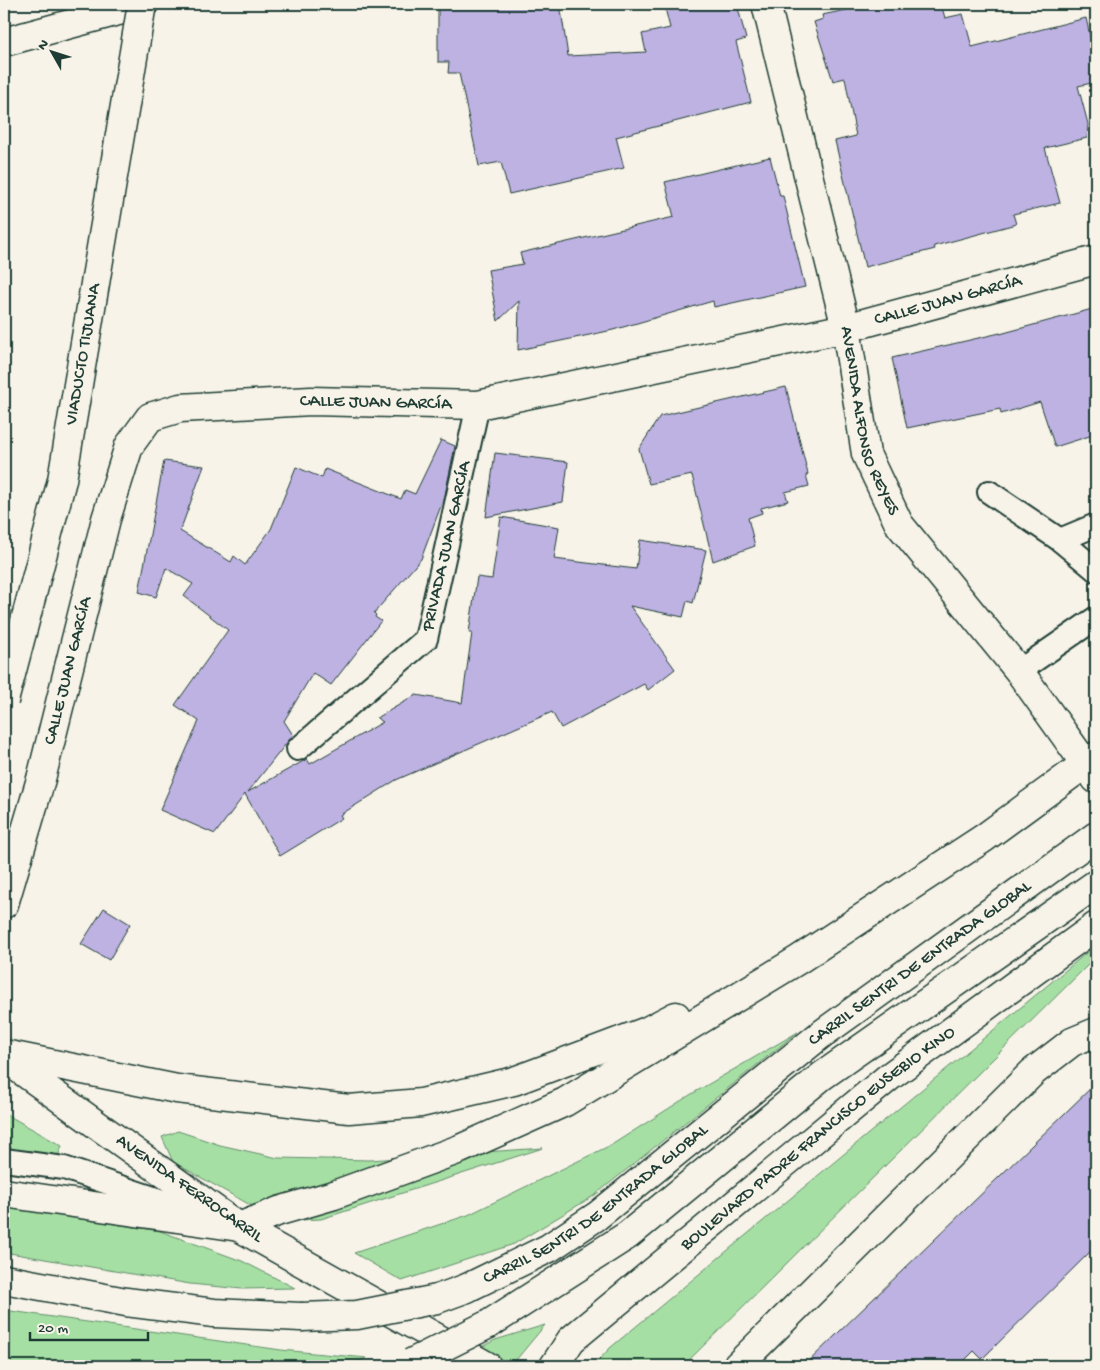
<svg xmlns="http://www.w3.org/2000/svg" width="1100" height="1370" font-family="'Gochi Hand',sans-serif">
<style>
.green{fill:#a6dfa3;stroke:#628e6c}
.building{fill:#beb2e3;stroke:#1f3d34}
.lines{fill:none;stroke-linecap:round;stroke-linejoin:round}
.service-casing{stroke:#1f3d34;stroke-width:26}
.minor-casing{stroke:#1f3d34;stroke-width:31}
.tertiary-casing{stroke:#1f3d34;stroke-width:31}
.secondary-casing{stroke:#1f3d34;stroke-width:31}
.motorway-casing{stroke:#1f3d34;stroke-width:31}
.service{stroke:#f7f3e8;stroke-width:22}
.minor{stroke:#f7f3e8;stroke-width:28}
.tertiary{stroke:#f7f3e8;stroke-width:28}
.secondary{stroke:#f7f3e8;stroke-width:28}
.motorway{stroke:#f7f3e8;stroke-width:28}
.secondary-bridge-casing{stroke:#1f3d34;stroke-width:31;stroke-linecap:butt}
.motorway-bridge-casing{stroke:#1f3d34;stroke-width:31;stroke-linecap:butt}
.secondary-bridge{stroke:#f7f3e8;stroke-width:28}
.motorway-bridge{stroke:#f7f3e8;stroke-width:28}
.labels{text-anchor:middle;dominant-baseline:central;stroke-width:4.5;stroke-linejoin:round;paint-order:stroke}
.street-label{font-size:18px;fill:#1f3d34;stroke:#f7f3e8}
</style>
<rect width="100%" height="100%" fill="#f7f3e8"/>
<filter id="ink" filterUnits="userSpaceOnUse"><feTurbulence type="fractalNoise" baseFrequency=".02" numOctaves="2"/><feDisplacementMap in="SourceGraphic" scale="10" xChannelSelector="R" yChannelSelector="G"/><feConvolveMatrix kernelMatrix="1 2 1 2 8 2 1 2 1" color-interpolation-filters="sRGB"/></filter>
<g filter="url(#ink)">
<path class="green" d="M1096 945V957L683 1366H593L610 1348Z
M798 1032 595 1195 514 1244 402 1281 354 1253 468 1215 613 1144 690 1095Z
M4 1113 62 1146 55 1163 4 1154Z
M178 1131 220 1145 278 1158 370 1160 543 1148 321 1219 279 1221 173 1162 162 1137Z
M4 1207 160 1231 242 1261 295 1288 242 1289 190 1284 4 1252Z
M4 1310 281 1350 367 1358 348 1366H4Z
M545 1325 511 1366H444L495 1340Z"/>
<path class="building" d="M438 4H560L568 56 646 52 642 34 670 28 664 4H737L746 39 736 42 751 102 616 137 624 168 509 194 501 162 479 166 459 73H448L449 62H438Z
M850 4H941L945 18 963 14 972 47 1086 18 1096 63V82L1078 86 1088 124 1087 138 1045 148 1060 203 1013 214 1016 224 934 246 935 249 865 267 835 141 856 136 845 78 833 81 814 22 823 19 822 15 851 9Z
M770 157 780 196H783L805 287 714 307 713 301 613 330 518 350 519 301 498 321 488 270 523 264 520 253 674 217 665 182Z
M1096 308V434L1055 447 1040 402 1001 414 1000 409 907 428 892 358 1000 333V334Z
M786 387 808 474 806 475 809 486 785 492 788 501 761 508 762 513 748 518 755 546 713 561 692 475 649 484 639 449 660 416Z
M441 440 455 446 445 495 421 559 374 613 376 615 375 617 381 621 331 685 313 673 284 721 293 735 248 792 307 759 310 764 383 722 377 718 416 695 462 703 472 633H469L477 577 492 579 501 517 559 527 554 559 636 569 640 540 706 550 693 603 687 601 683 617 630 606 675 669 648 690 644 684 561 728 552 712 396 780 340 815 342 818 280 856 245 794 215 834 160 810 199 721 175 705 228 630 184 596 193 584 166 568 156 597 139 592 164 461 204 466 180 531 231 562 234 556 245 565 271 529 296 467 322 478 325 469 401 499 405 490 415 494Z
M495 453 568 462 563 502 486 517Z
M104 908 130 924 109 960 81 944Z
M1096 1083V1246L982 1359 974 1351 959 1366H804Z"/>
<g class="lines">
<g class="service-casing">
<g id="service">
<path d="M989 492 1060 540 1096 570"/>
<path d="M1060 540 1096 525"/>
<path d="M1019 671 1096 618"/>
<path id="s1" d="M298 749 426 639 478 405"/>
<path d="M4 1160 64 1168 195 1212"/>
</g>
</g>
<g class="minor-casing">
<g id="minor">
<path id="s2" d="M4 904 41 779 106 519 129 446 150 417 180 408 311 401 478 405 846 328 1096 260"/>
</g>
</g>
<g class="tertiary-casing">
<g id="tertiary">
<path id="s3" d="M766 4 846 328 866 454 899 524 1019 671 1096 779"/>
<path d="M4 42 144 4"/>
<path d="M4 1058 239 1227"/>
</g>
</g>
<g class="secondary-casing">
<g id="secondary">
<path d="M4 1054 177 1089 349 1109 421 1103 514 1081 647 1031 676 1016"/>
<path d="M4 1193 239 1227 279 1211 334 1195 460 1149 565 1102 798 960 984 838 1096 756"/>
<path d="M239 1227 487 1366"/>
<path d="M489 1324 628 1235 822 1076 1096 884"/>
<path id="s4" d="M554 1366 571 1340 889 1077 1096 926"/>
<path d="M737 1366 1033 1072 1072 1042 1096 1032"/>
</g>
</g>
<g class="motorway-casing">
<g id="motorway">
<path d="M4 1279 126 1302 214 1313 301 1317"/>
<path id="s5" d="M467 1288 549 1248 597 1216 819 1036 1096 836"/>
</g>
</g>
<use href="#service" class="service"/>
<use href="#minor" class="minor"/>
<use href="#tertiary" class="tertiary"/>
<use href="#secondary" class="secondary"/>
<use href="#motorway" class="motorway"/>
<g class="secondary-bridge-casing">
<path id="secondary-bridge" d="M411 1363 489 1324"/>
</g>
<g class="motorway-bridge-casing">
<g id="motorway-bridge">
<path id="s6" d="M4 701 62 480 142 4"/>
<path d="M301 1317 357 1315 437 1299 467 1288"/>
</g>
</g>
<use href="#secondary-bridge" class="secondary-bridge"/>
<use href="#motorway-bridge" class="motorway-bridge"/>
</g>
</g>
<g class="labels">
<g class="street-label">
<text stroke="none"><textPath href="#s2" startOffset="1322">CALLE JUAN GARCÍA</textPath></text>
<text stroke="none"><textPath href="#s6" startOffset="356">VIADUCTO TIJUANA</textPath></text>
<text stroke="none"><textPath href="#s2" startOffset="738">CALLE JUAN GARCÍA</textPath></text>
<text stroke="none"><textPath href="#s3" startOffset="430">AVENIDA ALFONSO REYES</textPath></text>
<text stroke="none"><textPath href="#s1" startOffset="264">PRIVADA JUAN GARCÍA</textPath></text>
<text stroke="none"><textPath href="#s2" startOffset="242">CALLE JUAN GARCÍA</textPath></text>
<text stroke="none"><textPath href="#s5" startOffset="559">CARRIL SENTRI DE ENTRADA GLOBAL</textPath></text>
<text stroke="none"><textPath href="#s4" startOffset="350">BOULEVARD PADRE FRANCISCO EUSEBIO KINO</textPath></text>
<text transform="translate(189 1189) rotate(35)">AVENIDA FERROCARRIL</text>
<text stroke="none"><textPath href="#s5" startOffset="154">CARRIL SENTRI DE ENTRADA GLOBAL</textPath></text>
</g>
</g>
<rect width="1100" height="1370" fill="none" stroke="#f7f3e8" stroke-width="20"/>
<rect x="10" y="10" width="1080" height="1350" fill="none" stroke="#1f3d34" stroke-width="2" filter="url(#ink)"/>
<g transform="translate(52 52) rotate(309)" stroke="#f7f3e8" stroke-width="4" paint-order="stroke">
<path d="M0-4L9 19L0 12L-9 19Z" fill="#1f3d34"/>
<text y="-8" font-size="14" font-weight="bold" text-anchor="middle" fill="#1f3d34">N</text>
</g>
<path d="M30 1332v8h118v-8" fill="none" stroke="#1f3d34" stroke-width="2.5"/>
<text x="38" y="1332" font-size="15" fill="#1f3d34" stroke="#f7f3e8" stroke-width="4" paint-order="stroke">20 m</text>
</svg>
